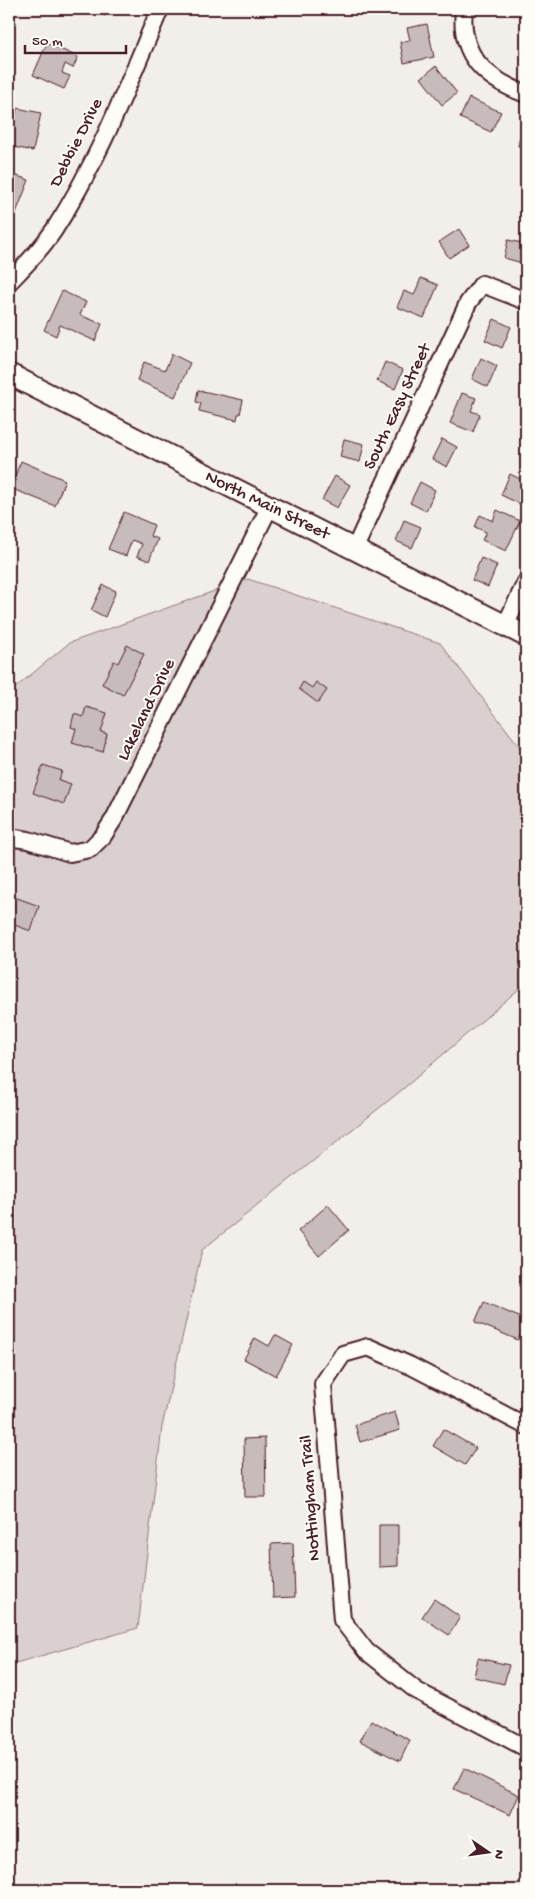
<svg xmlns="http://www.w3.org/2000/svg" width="535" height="1899" font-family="'Gochi Hand',sans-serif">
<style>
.green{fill:#d9d0cf;stroke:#92787d}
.building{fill:#c8bbbb;stroke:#4a1f2b}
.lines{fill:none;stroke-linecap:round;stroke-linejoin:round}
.minor-casing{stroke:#4a1f2b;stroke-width:20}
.tertiary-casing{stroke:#4a1f2b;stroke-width:24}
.minor{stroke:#fdfcf7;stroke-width:16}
.tertiary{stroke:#fdfcf7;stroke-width:20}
.labels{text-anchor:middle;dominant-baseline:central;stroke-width:4;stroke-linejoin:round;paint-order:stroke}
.street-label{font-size:18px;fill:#4a1f2b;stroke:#fdfcf7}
</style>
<rect width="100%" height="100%" fill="#f2efeb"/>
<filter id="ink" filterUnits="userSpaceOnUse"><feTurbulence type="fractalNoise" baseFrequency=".02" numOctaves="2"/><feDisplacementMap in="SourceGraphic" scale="10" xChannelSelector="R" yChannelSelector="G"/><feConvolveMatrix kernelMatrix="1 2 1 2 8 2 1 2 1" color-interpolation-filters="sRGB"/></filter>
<g filter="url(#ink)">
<path class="green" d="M248 579 440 643 526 755V983L403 1089 202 1250 162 1427 138 1628 9 1665V693L69 643Z"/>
<path class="building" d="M89 9H108L105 16Z
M427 24 434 57 404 63 400 42 410 40 407 28Z
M47 43 78 57 73 68 65 64 62 73 70 76 64 89 33 75Z
M436 66 457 93 442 105 421 78Z
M469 98 501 112 491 132 460 118Z
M17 108 41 113 33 151 9 146Z
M522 128 526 129V148L518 146Z
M11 174 29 180 14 218 9 215V179Z
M459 229 469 245 449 258 439 242Z
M508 240 526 244V264L504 258Z
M421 278 438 285 424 318 397 307 404 291 414 295Z
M62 291 86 302 80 315 102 324 95 341 60 325 56 336 44 330Z
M494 319 511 327 502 348 485 340Z
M172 354 190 363 175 397 137 380 144 362 165 370Z
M481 358 497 366 488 387 472 379Z
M385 362 403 370 395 389 377 381Z
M198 390 243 400 240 414H238L237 420 199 411 201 403 196 402Z
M462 393 476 398 471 411 480 414 473 432 450 423Z
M344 439 364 444 360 462 340 457Z
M442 439 457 447 447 467 432 459Z
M21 461 65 480 55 506 10 488Z
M510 474 526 482V491L520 504 501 495Z
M335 476 350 485 337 508 322 500Z
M420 482 435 490 426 511 410 503Z
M497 510 520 521 506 551 482 540 486 532 475 527 480 515 493 521Z
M124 512 154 525 150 536 158 539 149 561 137 556 142 544 132 540 126 556 108 549Z
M404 520 421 527 412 548 396 541Z
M481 558 497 565 488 587 472 580Z
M103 585 116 591 105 617 91 610Z
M127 645 144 654 123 695 102 684 114 661 118 663Z
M303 682 312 688 316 682 327 690 318 703 299 689Z
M86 707 107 713 101 732 107 734 103 752 72 743 76 729 71 727 74 714 83 717Z
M43 765 62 771 59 780 71 784 64 804 33 793Z
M9 895 39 906 31 931 9 923Z
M328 1205 349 1230 319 1256 298 1231Z
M484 1302 526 1320 518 1340 475 1322Z
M275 1335 293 1345 276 1376 244 1359 255 1338 269 1346Z
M395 1412 400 1430 360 1442 355 1425Z
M443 1429 476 1448 465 1465 433 1446Z
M265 1438 266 1497H245L244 1439Z
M379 1525H398V1566L379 1567Z
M293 1543 295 1597 273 1598 271 1544Z
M434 1599 460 1617 449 1635 422 1617Z
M478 1658 509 1665 504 1684 474 1677Z
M371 1720 410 1740 400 1761 360 1741Z
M464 1768 519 1795 510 1815 454 1789Z"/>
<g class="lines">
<g class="minor-casing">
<path id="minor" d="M464 9C459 55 485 79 526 94
M9 282C25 266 41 249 54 230 99 161 128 84 160 9
M355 548 468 303 482 284 526 301
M505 626 526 582
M9 837 28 840 70 853 90 849 103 836 114 819 269 508
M526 1426 411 1366 368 1347 343 1354 323 1384 342 1620 366 1651 417 1691 526 1748"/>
</g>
<g class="tertiary-casing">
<path id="tertiary" d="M9 374C181 462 353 549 526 636"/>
</g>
<use href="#minor" class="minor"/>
<use href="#tertiary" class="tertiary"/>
</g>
</g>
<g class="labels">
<g class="street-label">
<text transform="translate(77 143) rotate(-63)">Debbie Drive</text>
<text transform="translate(398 407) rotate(-65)">South Easy Street</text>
<text transform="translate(267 506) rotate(26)">North Main Street</text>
<text transform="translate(147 710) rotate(-64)">Lakeland Drive</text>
<text transform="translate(311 1498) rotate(-94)">Nottingham Trail</text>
</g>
</g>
<rect width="535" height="1899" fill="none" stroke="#fdfcf7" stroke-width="30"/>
<rect x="15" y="15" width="505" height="1869" fill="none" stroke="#4a1f2b" stroke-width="2" filter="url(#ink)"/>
<g transform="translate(488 1852) rotate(103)" stroke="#fdfcf7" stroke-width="4" paint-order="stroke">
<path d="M0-4L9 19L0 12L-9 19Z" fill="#4a1f2b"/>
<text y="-8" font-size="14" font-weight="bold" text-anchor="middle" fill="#4a1f2b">N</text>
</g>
<path d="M25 45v8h101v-8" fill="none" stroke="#4a1f2b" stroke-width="2.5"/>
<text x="32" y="45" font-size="15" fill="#4a1f2b" stroke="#fdfcf7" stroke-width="4" paint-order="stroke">50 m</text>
</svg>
